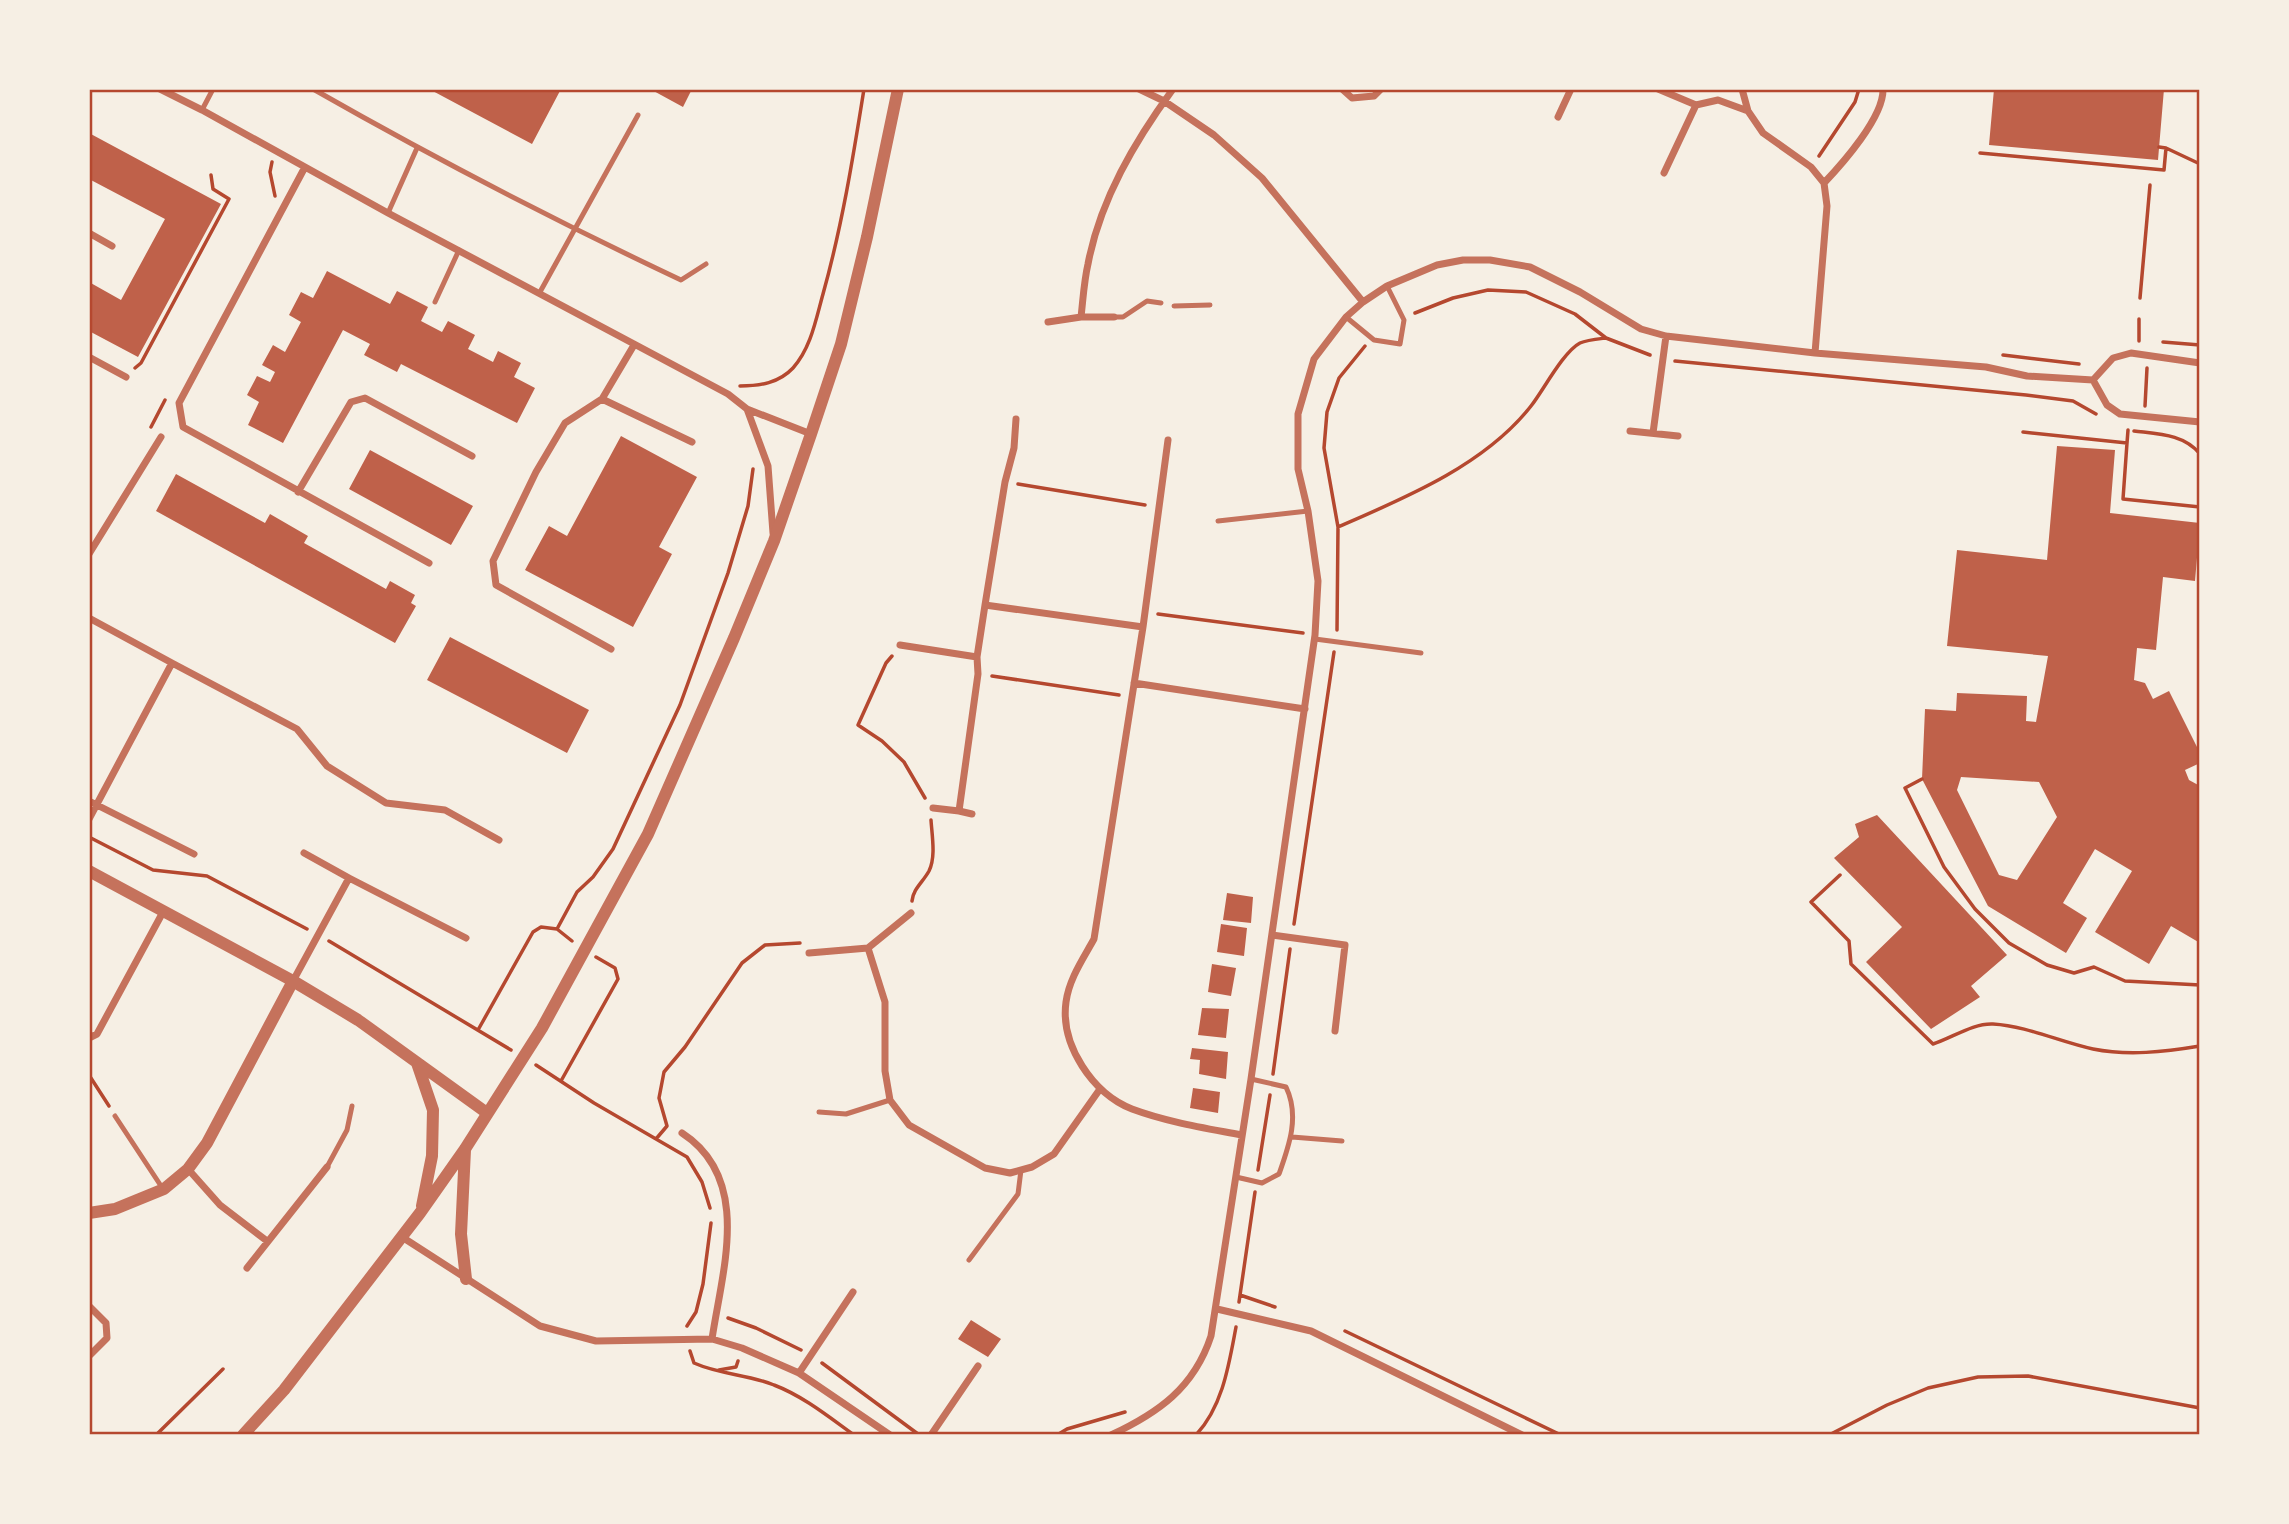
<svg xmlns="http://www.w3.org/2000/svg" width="2289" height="1524" font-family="Quicksand,sans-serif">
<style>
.building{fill:#bf614a;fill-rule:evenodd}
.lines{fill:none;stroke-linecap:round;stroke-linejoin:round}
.path{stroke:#b5482f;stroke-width:3.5}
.service{stroke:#c5725c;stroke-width:5}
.minor{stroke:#c5725c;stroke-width:7}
.tertiary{stroke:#c5725c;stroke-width:12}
.neatline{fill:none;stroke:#b5482f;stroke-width:2.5}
</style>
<rect width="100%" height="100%" fill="#f6efe4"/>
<path class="building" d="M429 89H561L532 144Z
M650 89H692L683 107Z
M1994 89H2164L2158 160 1989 145Z
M89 133 221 204 138 357 89 331V282L121 300 165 219 89 179Z
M327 271 390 304 397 291 428 307 421 321 442 332 448 321 475 335 468 349 493 362 498 351 521 363 514 377 535 388 517 423 401 364 397 372 364 355 370 344 343 330 283 443 248 425 259 402 247 395 257 376 270 382 275 372 262 365 273 345 285 352 301 322 289 315 301 292 313 298Z
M621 436 697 477 659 547 672 554 633 627 525 570 549 526 567 536Z
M2057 446 2115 450 2110 513 2200 523 2195 581 2163 577 2156 650 2137 648 2134 680 2145 683 2153 699 2169 691 2200 753V763L2185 770 2189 780 2200 786V943L2171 926 2149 964 2095 932 2132 871 2095 849 2063 903 2087 918 2066 953 1988 906 1922 779 1925 709 1956 711 1957 693 2027 696 2026 721 2036 722 2048 656 1947 646 1957 550 2047 560ZM1961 777 2039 782 2057 817 2017 880 1999 875 1957 790Z
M370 450 473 506 451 545 349 489Z
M176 474 265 523 270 514 308 536 304 543 386 589 390 581 415 595 411 603 416 606 395 643 156 511Z
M450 637 589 710 567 753 427 680Z
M1877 815 2007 955 1971 986 1980 997 1931 1029 1866 962 1902 927 1834 858 1859 837 1855 824Z
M1227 893 1253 897 1251 923 1223 920Z
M1221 924 1247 928 1244 956 1217 952Z
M1212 964 1236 968 1231 996 1208 992Z
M1202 1008 1229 1009 1226 1038 1198 1035Z
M1192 1048 1228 1052 1226 1079 1199 1074 1200 1060 1190 1059Z
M1193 1088 1220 1092 1218 1113 1190 1108Z
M971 1320 1001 1339 988 1357 958 1339Z"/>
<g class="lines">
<path class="path" d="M2159 147 2166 148
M1980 153 2164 170 2166 148 2200 164
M1819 156 1855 102 1859 89
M272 162 270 172 275 196
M2140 298 2150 185
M1415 313 1453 298 1488 290 1526 292 1575 314 1606 338 1650 355
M2139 319V341
M2163 342 2200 345
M2003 355 2079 364
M1675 361 2026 395 2073 401 2096 414
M135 368 141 363 229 199 213 189 211 175
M740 386C760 386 779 383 793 368 811 348 816 319 823 294 842 226 853 158 864 89
M2145 406 2147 368
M151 427 165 400
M2134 431C2158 434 2184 434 2200 454
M2023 432 2127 443 2123 499 2200 507
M2127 443 2128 430
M1018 484 1145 505
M1338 527C1405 498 1485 465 1531 406 1543 391 1563 352 1580 343 1587 340 1598 339 1606 338
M1158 614 1303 633
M1337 630 1338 527 1324 448 1327 412 1339 378 1365 346
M892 656 886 663 858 725 882 741 904 762 925 798
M992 676 1119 695
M1922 779 1905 788 1944 867 1975 909 2009 943 2047 965 2074 973 2094 967 2125 981 2200 985
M89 837 153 870 207 876 307 929
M1840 875 1811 902 1849 941 1851 964 1933 1044C1952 1038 1973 1023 1993 1024 2027 1026 2060 1042 2093 1049 2128 1056 2164 1052 2200 1046
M912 901C913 889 923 882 929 871 936 857 932 836 931 820
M1294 924 1334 652
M329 941 511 1050
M572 941 557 929 577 892 593 877 613 849 680 705 728 573 748 506 753 469
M478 1030 533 932 541 927 557 929
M536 1065 594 1103 687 1157 702 1182 710 1208
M1273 1074 1290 949
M89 1075 109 1106
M561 1081 618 979 615 968 596 957
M656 1139 667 1126 659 1098 664 1072 685 1047 742 963 765 945 800 943
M1258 1170 1270 1095
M1240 1295 1275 1307
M1239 1302 1255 1192
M728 1318 756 1328 801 1350
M687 1326 696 1312 703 1284 711 1223
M1345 1331 1561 1435
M690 1351 694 1363C721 1375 747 1374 774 1385 803 1396 829 1417 854 1435
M822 1363 918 1434
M719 1370 736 1367 738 1361
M156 1435 223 1369
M1057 1435 1067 1429 1125 1412
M1196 1435C1223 1406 1229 1364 1236 1327
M1829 1435 1887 1405 1928 1388 1978 1377 2028 1376 2200 1408"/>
<path class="service" d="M313 89C434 158 556 221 681 280L706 264
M202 110 213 89
M388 213 417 148
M540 292 638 115
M435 302 459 250
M1174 306 1210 305
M1114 317H1123L1147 301 1161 303
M1346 317 1374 340 1400 344 1404 320 1387 286
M1218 521 1308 511
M1315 639 1421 653
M819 1112 846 1114 890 1100
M115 1116 163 1189
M1292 1137 1342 1141
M327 1167 347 1130 352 1106
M1236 1177 1262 1183 1279 1174C1289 1146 1300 1116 1286 1087L1251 1079
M969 1260 1018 1194 1021 1170"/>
<path class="minor" d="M160 89 202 110 388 213 728 394 747 409 811 434
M1139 89 1164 101 1214 135 1262 178 1363 302
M1342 89 1352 98 1374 96 1381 89
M1658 89 1696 105
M1742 89 1748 111 1763 133 1811 167 1824 183 1827 206 1815 353
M1558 117 1571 89
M305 167 179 403 183 427 429 563
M1664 173 1696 105 1718 100 1748 111
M1824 183C1842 164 1884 117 1883 89
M89 233 112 246
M1081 317H1114
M1048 322 1081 317C1083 300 1084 281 1088 264 1100 200 1135 141 1173 89
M634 345 602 399 692 442
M89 357 126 377
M2093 380 2107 405 2120 414 2200 422
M2093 380 2113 358 2131 353 2200 363
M602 399 565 423 536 472 493 561 496 585 611 649
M747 409 768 466 773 533
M1016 419 1014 448 1005 482 985 605 1143 627
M1630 431 1678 436
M1653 433 1666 336
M1168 440 1143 627 1094 939C1083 959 1069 979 1066 1002 1060 1045 1093 1094 1132 1109 1167 1122 1205 1128 1241 1135
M298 492 351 402 365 398 472 456
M89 554 161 437
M89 618 172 663
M900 645 977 657 985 605
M1134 683 1305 709
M89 801 194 854
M933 808 959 811 978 674 977 657
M959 811 972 814
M89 819 172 663 297 729 327 766 386 803 445 810 499 840
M304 853 349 878
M911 913 868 948 885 1002V1071L890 1100 909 1125 985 1168 1010 1173 1032 1167 1054 1154 1100 1089
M1272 935 1345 945 1335 1031
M809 953 868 948
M293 981 349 878 466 938
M89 1038 97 1034 163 912
M682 1133C753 1179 722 1271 712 1339
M188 1169 220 1205 267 1241
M402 1237 540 1326 596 1341 712 1339 742 1348 799 1373 890 1435
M247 1268 327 1167
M89 1306 106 1323 107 1338 89 1356
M1217 1309 1311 1331 1522 1435
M799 1373 853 1292
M931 1435 978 1366
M1111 1435C1158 1413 1194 1388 1211 1336L1251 1079 1315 635 1318 581 1308 511 1298 469V414L1314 359 1346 317 1363 302 1387 286 1437 265 1463 260H1490L1530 267 1580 292 1641 329 1666 336 1815 353 1986 367 2027 376 2093 380"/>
<path class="tertiary" d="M89 871 293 981 358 1020 487 1113
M417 1063 433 1110 432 1156 422 1206
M465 1150 461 1234 466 1279
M89 1213 115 1209 164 1189 188 1169 207 1143 293 981
M243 1435 284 1390 420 1213 465 1149 542 1028 648 834 734 638 774 541 811 434 841 344 867 237 898 89"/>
</g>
<rect width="2289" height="1524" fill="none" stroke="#f6efe4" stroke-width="182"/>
<rect x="91" y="91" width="2107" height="1342" class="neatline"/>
</svg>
